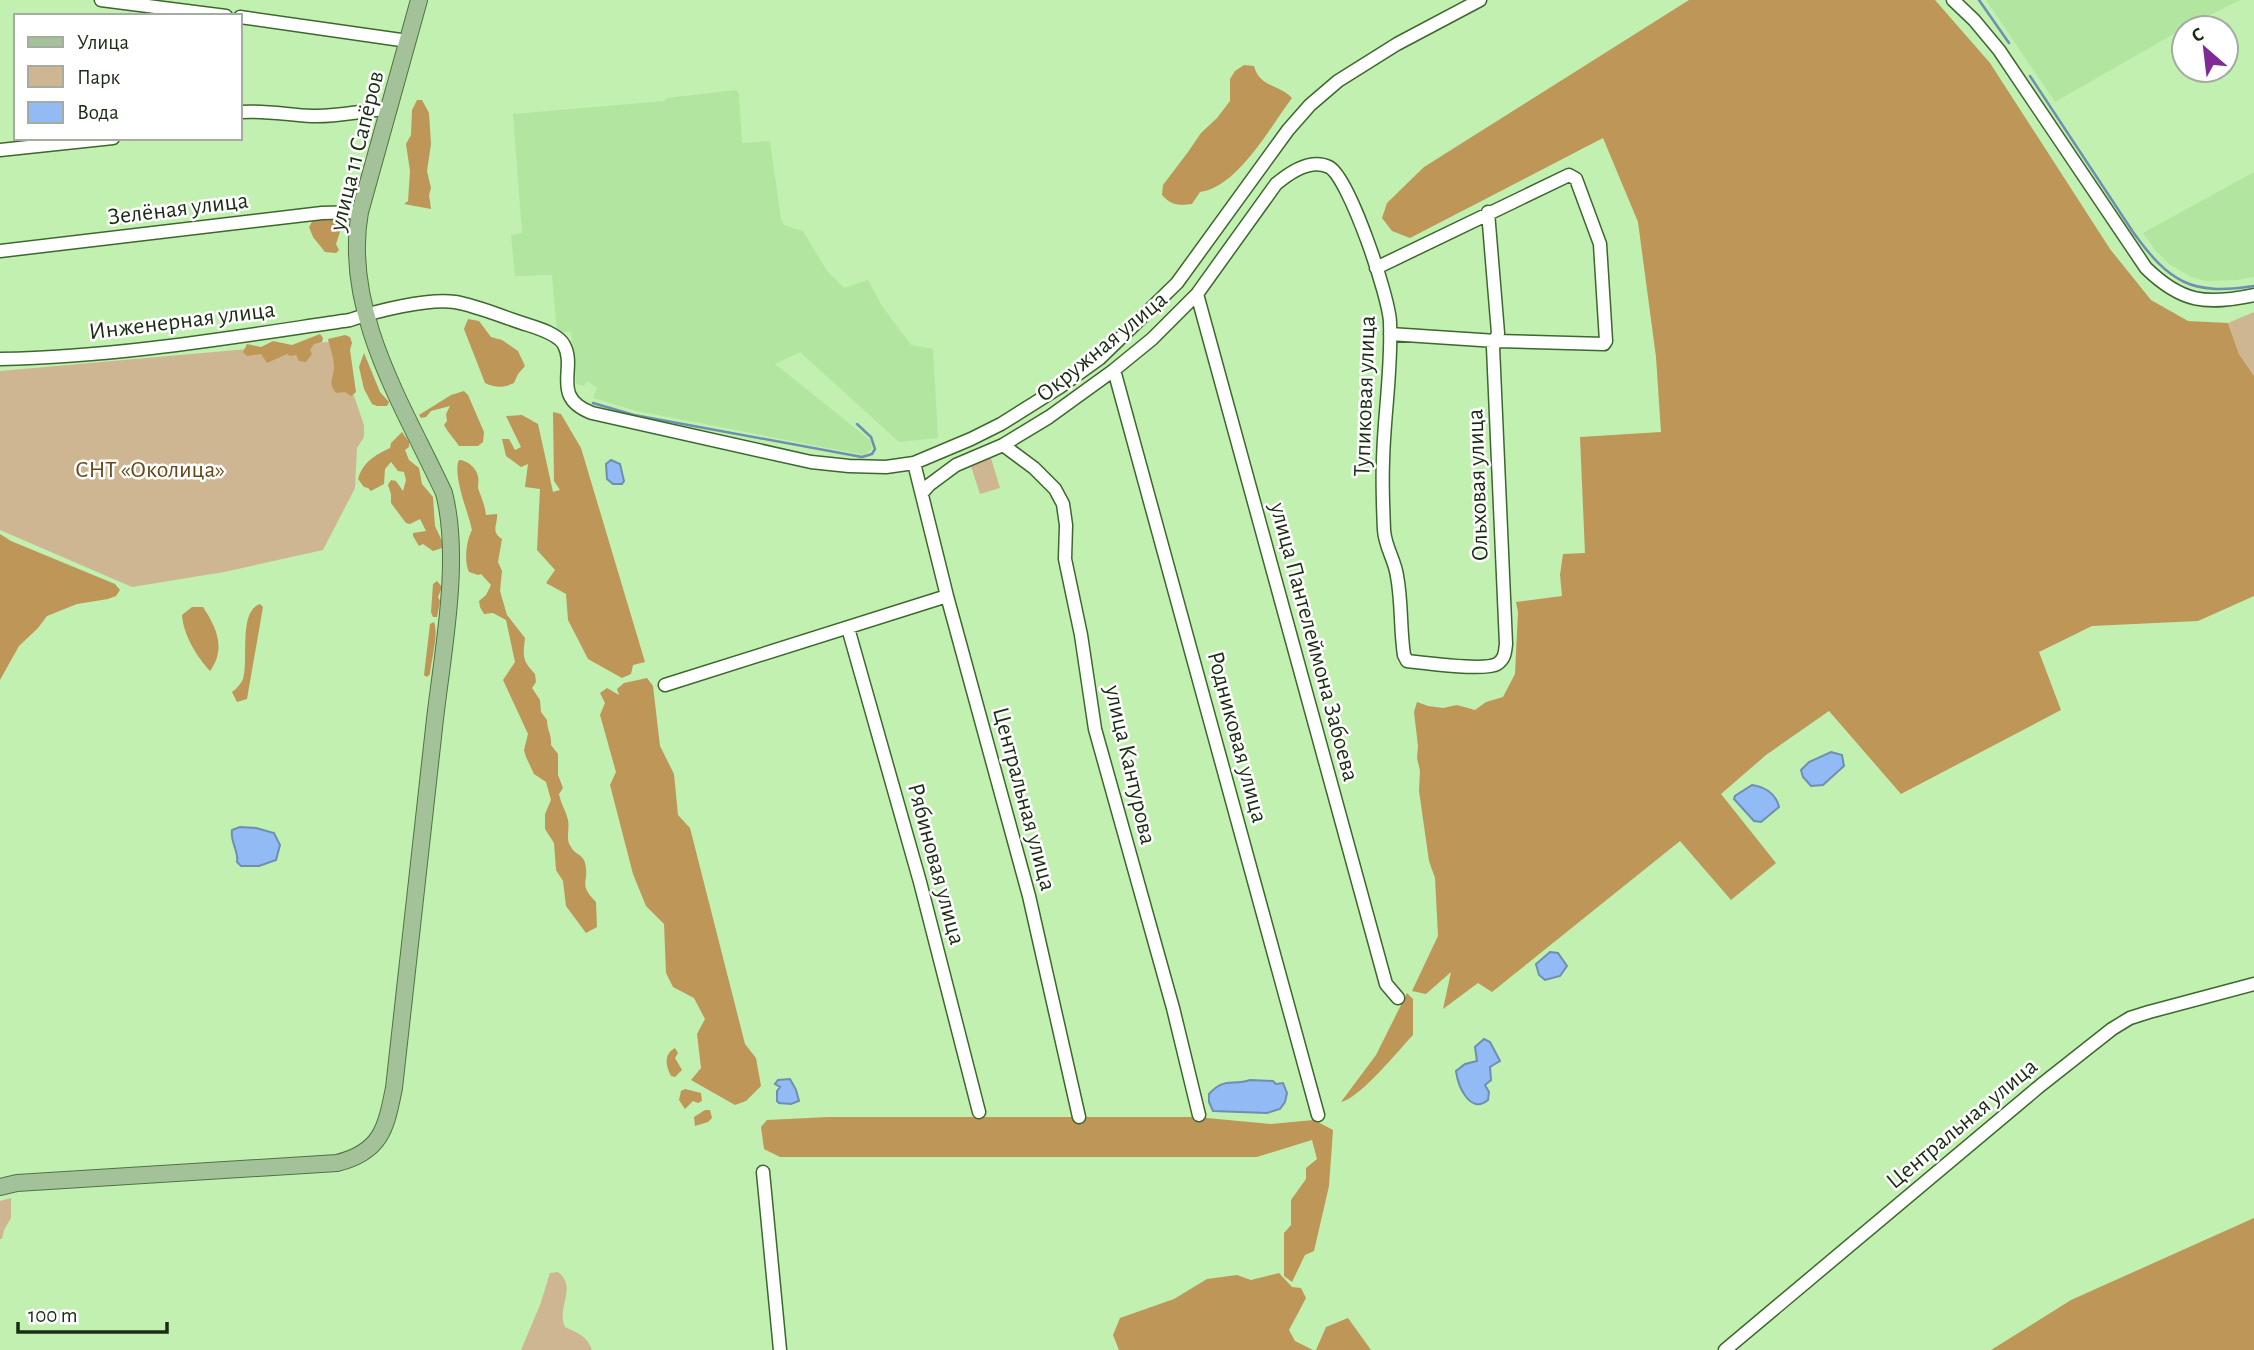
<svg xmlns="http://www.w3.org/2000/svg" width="2254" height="1350" font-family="'Alegreya Sans',sans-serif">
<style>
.built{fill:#b2e6a0}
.green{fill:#cfb692}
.forest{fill:#be9657}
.water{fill:#92baf4;stroke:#6e8fb1;stroke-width:2}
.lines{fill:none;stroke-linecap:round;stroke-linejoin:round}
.stream{stroke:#6e8fb1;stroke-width:2.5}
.minor-casing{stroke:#3e672e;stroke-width:15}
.major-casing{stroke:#4d743f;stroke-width:18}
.minor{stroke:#fff;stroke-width:12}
.major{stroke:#a4c29a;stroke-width:16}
.labels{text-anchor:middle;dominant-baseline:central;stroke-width:5;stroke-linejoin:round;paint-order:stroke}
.street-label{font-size:24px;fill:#1b2c14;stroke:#fff}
.park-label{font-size:24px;fill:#654918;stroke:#fff}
</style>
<rect width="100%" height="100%" fill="#c1f0b1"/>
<path class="built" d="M1986 0H2240L2184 28 2055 102Z
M736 90 739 94 742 143 770 141 781 219 784 225 803 231 827 271 844 288 868 280 882 306 911 345 933 349 938 438 899 442 800 352 775 364 870 440 872 449 864 455 637 411 593 398 597 388 587 381 584 386 576 384 571 332H557L552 275 515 276 511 235 522 233 513 114 665 101 667 98Z
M2254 172V277L2237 280 2206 281 2191 277 2169 264 2155 250 2143 233Z"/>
<path class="green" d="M2254 312V376L2239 354 2228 323Z
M339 341 354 396 364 425V437L357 448 355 488 323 550 224 572 132 587 0 530V371Z
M990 455 1000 488 980 494 970 463Z
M11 1198V1218L4 1230 2 1239H0V1201Z
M558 1272C578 1288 556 1306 565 1327 578 1333 587 1336 592 1350H521L540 1305 550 1273Z"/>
<path class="forest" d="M1689 0H1935L1990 63 2110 249 2151 300 2188 321 2228 323 2239 354 2254 376V596L2198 621 2092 626 2039 652 2061 710 1901 794 1829 711 1766 755 1721 794 1776 863 1731 900 1680 841 1492 992 1478 983 1443 1009 1451 972 1426 994 1412 991 1438 936 1435 878 1429 861 1419 791 1420 771 1417 758 1418 746 1414 712 1417 702 1428 706 1443 708 1457 705 1475 710 1486 702 1503 697 1515 674 1518 612 1516 602 1562 596 1560 575 1563 554 1585 553 1580 437 1661 432 1656 357 1638 222 1603 138 1410 238 1392 231 1382 218 1387 203 1424 167Z
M1244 65 1254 66C1260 88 1278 83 1292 98 1271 126 1237 188 1200 192L1192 204C1178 206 1171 205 1162 195L1163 185 1188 152 1201 133 1217 118 1230 101V79L1235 71Z
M417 100H422L429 113 431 144 427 171 431 188 429 195 431 209 404 204 408 201 410 171 406 144 411 135 412 110Z
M338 212 340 232 336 244 339 250 336 253 325 252 313 237 309 227 313 220 312 215Z
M468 319 479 321 491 337 502 340 518 351 525 366 518 374 514 383C503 388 496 388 485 383L464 329Z
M320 334 323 338 322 342 314 344 310 350 312 354 306 362 299 361 296 355 290 356 287 354 267 363 261 354 247 356 243 352 247 344 261 347 273 341 292 345Z
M345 335 350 337 352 343 350 350 356 392 351 396 345 392 336 393C327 382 334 378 334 367 334 358 330 348 328 339Z
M364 353 380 392 389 402 387 406H377L372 404 364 389 359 367Z
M464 391 468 395 484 432 483 442 478 446H459C454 438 448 433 444 425L447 421 446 414 450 406 431 411 426 417 421 418 419 415 451 395Z
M553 412 561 414 581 448 645 662 633 665 631 674 622 678 588 659 568 620 566 594 546 583 555 570 537 550 540 489 525 487 528 464 521 467 506 456 502 439H509L515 450 521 447 506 416 522 415 538 424 553 492 560 490 554 481Z
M402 432 409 442V447L405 450 409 460 419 468 422 484 433 497 435 526 442 541V548L433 551 423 544 419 546 413 536V533L426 531 420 519 410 524 406 523 391 503V494L388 485 391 480 396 481 403 491 406 480 404 472 398 471 391 462 385 469 384 484 371 491 368 488 364 487 358 479C363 462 375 455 390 448L391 443Z
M459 460C467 460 477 468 478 477 479 480 478 484 478 488 481 497 485 505 486 515L497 514C498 525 490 531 502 539L498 562 502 571 500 591 507 615 525 638C523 657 522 660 535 674L536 682 532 688 540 700 541 712 547 720C547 730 552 735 551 745L558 754V775L563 788 559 794C561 804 566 811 568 820 570 830 565 839 571 847 574 854 583 854 585 863 590 883 577 883 596 902L597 927 586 933 566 906 563 881 556 870 554 843 545 829V814L551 800 546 782 534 774 526 757 524 750 528 734 503 680 515 662 506 620 493 613 484 614 480 607 479 601 486 595 491 585 481 574 478 575 469 572C464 562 466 541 472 530 469 514 452 475 459 460Z
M0 534 11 541 115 584 120 590 116 596 108 599 77 604 47 616 38 628 19 646 0 680Z
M437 581 442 587 438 597 440 601 437 617H433L431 612 433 584Z
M260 604 263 607 247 699 237 702 232 692C236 689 241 684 243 679 249 660 238 611 260 604Z
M192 607H203C217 628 226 649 210 671 197 657 183 634 182 615Z
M434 622C439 634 431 660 430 674L427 677 424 675 430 624Z
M647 678 653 686 660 746 674 774 678 815 690 828 745 1044 756 1058 761 1086 746 1101 735 1105 691 1080 701 1068 697 1034 705 1019 694 998 673 987 666 973 664 924 646 906 633 874 610 785 616 772 600 715 605 703 600 693 607 688 619 695 617 689 624 683Z
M1407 993 1413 999V1035C1398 1051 1360 1098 1341 1102L1376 1055Z
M675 1048 678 1053 675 1058 682 1070 675 1077 671 1076C665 1065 664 1054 675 1048Z
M685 1089 701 1093 702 1101 698 1103 693 1101 685 1109 679 1100 681 1091Z
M705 1110H710L712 1118 708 1122 695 1126 694 1117Z
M828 1117H1196L1271 1124 1314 1120 1333 1130 1329 1186 1314 1251 1305 1255 1292 1282 1284 1276V1233L1291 1225V1200L1306 1179V1168L1317 1159 1312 1140 1257 1157H780L764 1149 761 1127 767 1120Z
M2254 1218V1350H1991L2071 1300Z
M1279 1273 1292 1287 1301 1288 1306 1298 1289 1330 1295 1341 1313 1350H1119L1113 1335 1120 1318 1174 1299 1207 1279 1237 1275 1251 1280Z
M1348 1318 1371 1350H1316L1326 1327Z"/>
<path class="water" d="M611 460 620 464 624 481 622 484H613L607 479 606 464Z
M1831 752 1842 755 1844 766 1823 785 1811 786 1803 777 1801 770 1809 762Z
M1752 785C1765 787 1776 794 1779 807L1761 822 1754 821 1734 799 1735 796Z
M240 827 256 828 274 833 280 845 276 860 259 866H241L237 862C239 851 230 842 232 830Z
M1550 952 1558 953 1567 966 1560 976 1545 980 1539 975 1536 964Z
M1484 1039 1490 1042 1500 1061 1490 1067 1491 1080 1485 1085 1489 1092 1488 1100C1470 1115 1458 1086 1456 1071L1465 1064 1477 1061 1475 1047Z
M790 1079 796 1090 799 1101 791 1104 779 1103 777 1101V1091L780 1087 775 1084 778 1080Z
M1250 1080 1273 1081 1276 1084 1283 1083 1287 1093 1285 1102 1280 1109 1267 1113 1213 1111 1209 1102V1094C1224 1077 1232 1086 1250 1080Z"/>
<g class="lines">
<path class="stream" d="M1979 0 2009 43
M2030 76 2133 232C2169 282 2191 296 2254 286
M593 403 634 415 862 457 872 454 875 449 871 437 857 424"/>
<g class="minor-casing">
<path id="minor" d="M101 0 226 16
M1953 0 1974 20 1999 50 2146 268C2182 303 2206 305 2254 295
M240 17 408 41
M240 112C265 110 288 115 312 116 339 117 363 110 390 109
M0 150 113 138
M0 251 322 213 360 212
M1376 268 1569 175 1576 179 1600 244 1606 341 1604 344 1496 341 1390 334
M1197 294 1386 984 1398 998
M0 359C118 357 234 337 350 320 376 311 428 298 455 302 478 306 500 316 522 323 534 327 558 333 564 345 577 369 550 397 592 413L811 462 849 466 886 467 914 463 971 439 1001 424 1060 387 1099 359 1136 323 1177 283 1288 130 1310 105 1338 81 1397 44 1480 0
M1114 370 1318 1115
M1003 445 1034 468 1055 489 1063 504 1066 525 1065 559 1081 635 1095 729 1173 1008 1199 1115
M914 463 947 596 1029 896 1079 1117
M922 493 929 485 956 465 1003 445 1049 417 1114 370 1152 339 1197 294 1276 184C1289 173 1311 158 1329 167 1349 177 1390 299 1390 323 1392 369 1384 415 1383 461 1382 484 1383 507 1384 530 1385 547 1395 560 1397 576 1402 602 1400 629 1404 655L1407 661C1424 663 1485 671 1497 664 1505 659 1505 652 1506 644L1493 347 1498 333 1488 212
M848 628 920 882 979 1112
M665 685 947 596
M763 1172 780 1350
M1725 1350 2041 1085 2112 1029 2130 1018 2149 1012 2254 984"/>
</g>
<g class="major-casing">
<path id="major" d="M0 1187 17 1183 337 1163C382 1152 386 1127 394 1088 408 965 421 842 435 719 443 650 461 559 444 493 404 407 342 311 360 212L419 0"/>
</g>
<use href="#minor" class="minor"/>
<use href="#major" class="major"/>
</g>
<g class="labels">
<g class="street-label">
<text transform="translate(357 151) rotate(-76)">улица 11 Сапёров</text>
<text transform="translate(178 209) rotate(-7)">Зелёная улица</text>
<text transform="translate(182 321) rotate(-7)">Инженерная улица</text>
<text transform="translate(1102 347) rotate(-39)">Окружная улица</text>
<text transform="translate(1365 396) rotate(-88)">Тупиковая улица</text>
<text transform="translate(1478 485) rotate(-92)">Ольховая улица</text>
<text transform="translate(1314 642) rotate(75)">улица Пантелеймона Забоева</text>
<text transform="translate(1237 737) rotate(75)">Родниковая улица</text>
<text transform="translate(1130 765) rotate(77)">улица Кантурова</text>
<text transform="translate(1024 799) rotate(75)">Центральная улица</text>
<text transform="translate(936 864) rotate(75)">Рябиновая улица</text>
<text transform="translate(1962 1124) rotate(-40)">Центральная улица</text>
</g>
<g class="park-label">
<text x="150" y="470">СНТ «Околица»</text>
</g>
</g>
<rect x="14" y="14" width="228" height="126" fill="#ffffff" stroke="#a4aba1" stroke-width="2"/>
<rect x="28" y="37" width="35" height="10" fill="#a4c29a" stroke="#a4aba1" stroke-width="2"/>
<text x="77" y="49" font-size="21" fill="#1b2c14">Улица</text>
<rect x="28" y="66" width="35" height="21" fill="#cfb692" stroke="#a4aba1" stroke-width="2"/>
<text x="77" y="84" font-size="21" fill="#1b2c14">Парк</text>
<rect x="28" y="102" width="35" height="21" fill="#92baf4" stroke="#a4aba1" stroke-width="2"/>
<text x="77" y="119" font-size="21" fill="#1b2c14">Вода</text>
<g transform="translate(2205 49) rotate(332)"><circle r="33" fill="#ffffff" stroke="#a4aba1" stroke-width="2"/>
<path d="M0-5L12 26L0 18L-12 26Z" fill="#802a98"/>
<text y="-10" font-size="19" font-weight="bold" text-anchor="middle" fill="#1b2c14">С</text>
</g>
<path d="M18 1322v10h149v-10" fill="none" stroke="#1b2c14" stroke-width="3.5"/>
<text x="28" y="1322" font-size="21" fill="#1b2c14" stroke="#ffffff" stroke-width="5" paint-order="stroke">100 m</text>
</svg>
